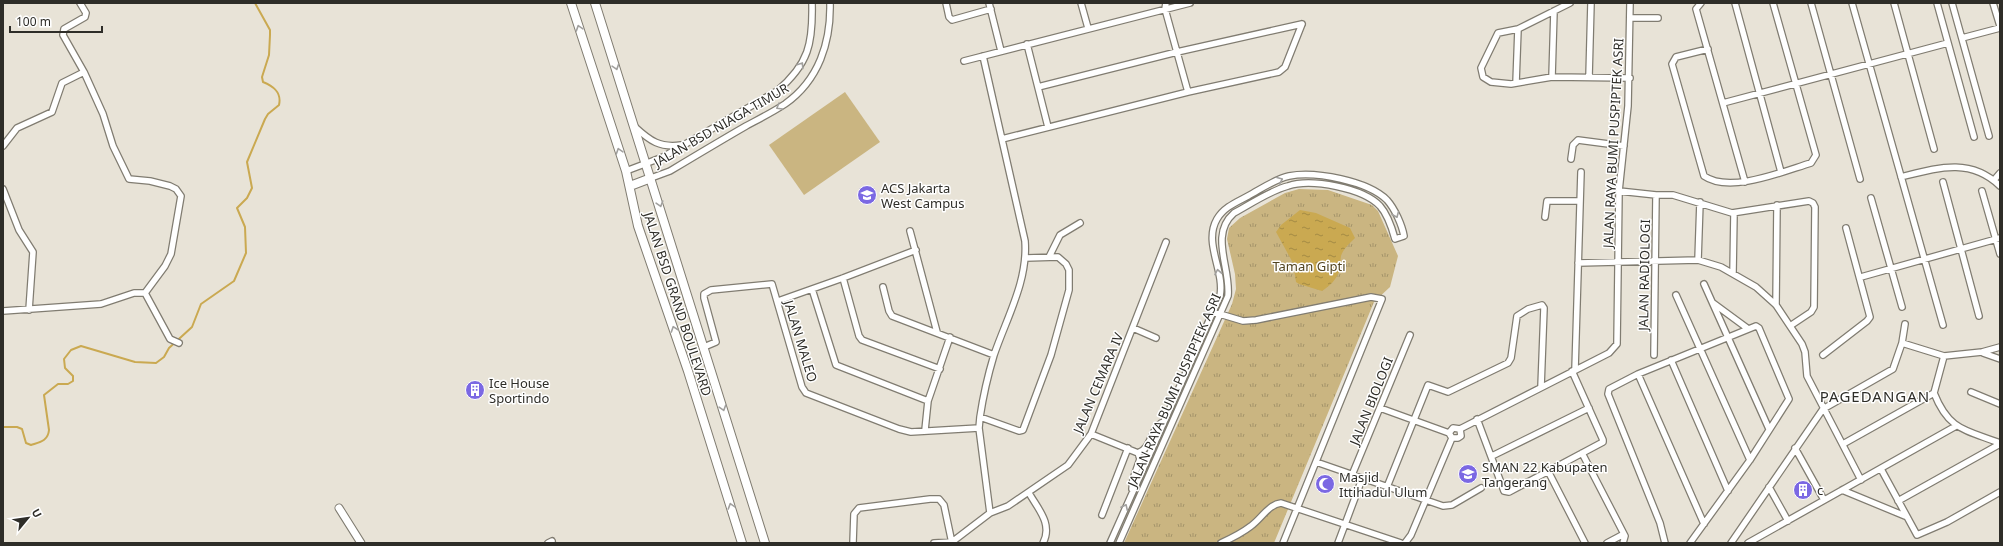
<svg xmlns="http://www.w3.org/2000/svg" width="2003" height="546" font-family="'Noto Sans',sans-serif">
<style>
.park{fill:url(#park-tufts)}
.pitch{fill:#cab581}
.water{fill:url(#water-ripples)}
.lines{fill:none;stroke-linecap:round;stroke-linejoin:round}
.stream{stroke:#caa951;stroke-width:2}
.minor-casing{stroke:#807c71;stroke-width:8}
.tertiary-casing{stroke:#807c71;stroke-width:9}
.secondary-casing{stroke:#807c71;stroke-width:10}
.minor{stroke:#fff;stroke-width:5.5}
.tertiary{stroke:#fff;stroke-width:7}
.secondary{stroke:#fff;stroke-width:8}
.oneway{stroke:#a1a09e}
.labels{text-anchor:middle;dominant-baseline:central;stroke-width:3;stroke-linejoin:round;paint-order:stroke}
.street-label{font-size:13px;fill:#2e2d28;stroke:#fff}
.poi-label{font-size:13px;fill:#2e2d28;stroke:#fff;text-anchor:start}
.park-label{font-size:13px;fill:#52441f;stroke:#fff}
.quarter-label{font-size:15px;letter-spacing:1px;fill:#2e2d28;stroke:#fff}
</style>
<defs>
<pattern id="park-tufts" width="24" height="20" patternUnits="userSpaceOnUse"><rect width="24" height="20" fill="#cab581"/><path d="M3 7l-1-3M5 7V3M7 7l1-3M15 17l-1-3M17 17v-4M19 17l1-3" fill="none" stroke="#a4946a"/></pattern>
<pattern id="water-ripples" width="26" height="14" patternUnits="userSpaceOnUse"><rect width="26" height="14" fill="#caa951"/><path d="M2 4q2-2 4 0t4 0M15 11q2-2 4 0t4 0" fill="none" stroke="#a48a43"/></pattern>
</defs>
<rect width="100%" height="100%" fill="#e8e3d7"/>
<path class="park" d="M1299 189 1328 190 1372 205 1378 211 1398 256 1390 287 1374 302 1274 543H1124L1232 304 1236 289 1235 274 1227 239 1229 228 1240 218 1285 193Z"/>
<path class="pitch" d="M845 92 880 142 804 195 769 145Z"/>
<path class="water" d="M1300 210 1316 213 1350 228 1355 238C1350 243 1343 249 1341 256 1340 260 1341 265 1340 269 1337 279 1330 286 1322 291L1299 284 1296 282 1293 263 1276 232 1281 225Z"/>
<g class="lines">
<path class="stream" d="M3 427H17L22 429 26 443 31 445C40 442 48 441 49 430L44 395 58 384H68L73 381V376L65 368 64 359 71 350 81 346 135 362 156 363 164 357 169 348 192 327 201 304 234 281 246 253 245 227 237 208 247 198 252 188 247 162 265 119 268 114 279 105C282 92 273 86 263 82L262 77 269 55 270 35V30L255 3"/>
<g class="minor-casing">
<path id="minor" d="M80 3 86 13 85 17 64 29 63 35 84 72 103 114 113 146 129 179 150 181 170 186 176 189 181 196 171 254 165 266 145 293
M946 3 949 17 952 20 991 9
M989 3 1001 51
M1081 3 1088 28
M1166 3 1165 9 1188 92
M1570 3 1518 29 1498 33 1481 68 1483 77 1491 82 1511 84 1552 77 1630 78
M1701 3 1696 9 1745 182
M1735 3 1781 172
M1811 3 1860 179
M1852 3 1943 325
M1894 3 1934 149
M1937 3 1974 137
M1952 3 1989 136
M1993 3 2000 26
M1630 18H1658
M1962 38 2000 28
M1027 44 1048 127
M1708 49 1676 57 1672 64 1704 176C1730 194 1784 171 1811 163L1816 155 1773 3
M964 61 1190 3
M1552 77 1554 11
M1589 77 1591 3
M1516 83 1518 29
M1038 87 1177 52 1302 24
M1723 103 1948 43
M635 127C650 141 660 148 681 145
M1002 139 1188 92 1279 72 1285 67 1302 24
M3 146 17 128 52 112 62 83 84 72
M1571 159 1573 145 1578 140 1624 146
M626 171 663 157 777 91C809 64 813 43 812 3
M1901 177C1937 168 1970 157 2000 186
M651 178 670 171C695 156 720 141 746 126 759 119 773 112 785 104 819 80 831 42 830 3
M1994 180 2000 173
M1943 182 1979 316
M3 189 19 230 33 252 29 310
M1619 191 1656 195H1673L1732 213 1809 201 1813 203 1815 207 1814 307 1811 312 1790 326
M1982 191 2000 254
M1871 198 1902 307
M1545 217 1547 201H1580
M910 231 937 332
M1049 257 1060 235 1080 223
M1698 260 1700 202
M1578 263 1698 260 1721 267 1756 287 1776 305 1802 344 1805 352 1807 376 1861 480
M1733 273 1734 213
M1861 277 2000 238
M843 278 859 336 862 340 940 369
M1704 284 1769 429
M883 287 889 311 892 316 994 355
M812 289 836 365 928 401
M1676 295 1750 460
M778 301 843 278 916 250
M1713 303 1747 328
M1776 305 1777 205
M3 311 101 304 134 293H145L170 339 179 343
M1213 312 1243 321 1256 320 1371 297 1382 299 1283 543
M1133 328 1156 338
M1902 343 1944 356 1982 352 2000 347
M704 347 716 342 704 298V294L711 290 772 284 802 387 806 393 899 429 911 432 979 428
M1983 353 2000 359
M1654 355 1656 195
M1823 355 1867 321 1870 317 1846 228
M1944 356 1934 393C1949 431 1966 430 2000 443
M1671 360 1728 491
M1575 370 1581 172
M1638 374 1704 524
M1971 392 2000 404
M1380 408 1449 433
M980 417 1019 431 1023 430 1051 355 1069 290V270L1066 264 1058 257 1026 258
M1477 419 1504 491 1509 492 1603 442V440L1572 371
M1460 429 1609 353 1617 344 1619 191 1628 106 1630 3
M925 430 928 401 950 337
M1091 434 1138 453
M1843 444 1934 393
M1795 448 1824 500
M1582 453 1625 536 1623 543
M1492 456 1589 408
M1316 462 1443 506 1452 505 1481 488
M1881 469 1917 535 1947 522 2000 492
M1548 471 1585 543
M1352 475 1410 335
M1387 487 1428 385 1448 392 1508 363 1511 358 1517 316 1528 309 1542 305 1544 308 1541 387
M1769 487 1788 521
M1132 489 1133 479 1140 459 1138 453C1151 449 1150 430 1161 423
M1842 490 1905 516
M1029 493C1038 509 1053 524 1043 543
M1898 501 2000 444
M990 513 1008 506 1068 465 1091 434 1166 242
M1102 515 1128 448
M548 543 552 541
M853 543 854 514 859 508 930 499H939L944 505 952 543
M934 543 952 542 990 513 979 428 980 417C983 397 988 375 994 355 1007 317 1028 281 1025 241L983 56
M1110 543 1220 296C1225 271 1203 243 1217 219 1224 207 1237 202 1248 196 1261 189 1275 179 1289 176 1316 171 1368 181 1387 200 1395 209 1402 225 1404 236L1395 239C1392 228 1388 215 1380 206 1363 188 1311 178 1288 186 1269 191 1251 204 1234 213 1209 235 1231 268 1228 296L1119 543
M1221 543C1232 538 1242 533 1251 526 1261 519 1269 504 1281 503L1401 543
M1338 543 1362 479
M1405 543 1411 535 1452 438 1449 433 1453 428 1460 429 1461 436 1458 438H1452
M1607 543 1624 534
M1665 543 1660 523 1608 394 1609 389 1638 374 1756 326 1759 328 1789 399 1750 460 1690 543
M1731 543 1823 409 1893 369 1902 343 1905 324
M1748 543 1956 426"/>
</g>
<g class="tertiary-casing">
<path id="tertiary" d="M339 508 361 543"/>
</g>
<g class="secondary-casing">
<path id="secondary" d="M571 3 626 171 638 226 688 371 742 543
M595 3 765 543
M630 186 651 178"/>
</g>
<use href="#minor" class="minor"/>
<use href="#tertiary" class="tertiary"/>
<use href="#secondary" class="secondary"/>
</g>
<defs><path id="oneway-chevron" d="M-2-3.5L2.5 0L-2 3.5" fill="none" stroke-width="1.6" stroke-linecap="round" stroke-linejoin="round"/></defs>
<g class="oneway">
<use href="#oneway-chevron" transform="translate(579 28) rotate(-108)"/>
<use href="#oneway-chevron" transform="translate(801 65) rotate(-57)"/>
<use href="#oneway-chevron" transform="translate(616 67) rotate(72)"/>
<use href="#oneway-chevron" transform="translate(779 107) rotate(150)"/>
<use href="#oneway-chevron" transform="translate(619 151) rotate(-108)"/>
<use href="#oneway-chevron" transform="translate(1280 180) rotate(-22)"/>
<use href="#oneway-chevron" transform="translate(660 204) rotate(73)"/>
<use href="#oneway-chevron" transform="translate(1396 215) rotate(67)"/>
<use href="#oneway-chevron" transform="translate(1218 272) rotate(-100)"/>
<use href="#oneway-chevron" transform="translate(674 329) rotate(-109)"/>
<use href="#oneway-chevron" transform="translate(723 408) rotate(73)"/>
<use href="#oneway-chevron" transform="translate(731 506) rotate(-107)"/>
<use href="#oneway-chevron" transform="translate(1125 507) rotate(-65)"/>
</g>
<defs>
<g id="school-disc" transform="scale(1)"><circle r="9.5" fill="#7b68e3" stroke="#fff"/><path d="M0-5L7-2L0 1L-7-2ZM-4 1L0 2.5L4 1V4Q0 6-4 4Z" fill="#fff"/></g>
<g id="building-disc" transform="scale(1)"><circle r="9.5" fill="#7b68e3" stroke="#fff"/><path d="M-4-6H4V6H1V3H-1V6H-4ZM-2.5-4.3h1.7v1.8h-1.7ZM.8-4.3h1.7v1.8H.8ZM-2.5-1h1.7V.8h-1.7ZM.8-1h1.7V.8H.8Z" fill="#fff"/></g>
<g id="mosque-disc" transform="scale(1)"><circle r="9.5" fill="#7b68e3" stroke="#fff"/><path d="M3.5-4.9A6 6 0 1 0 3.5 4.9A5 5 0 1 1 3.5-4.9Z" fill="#fff"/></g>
</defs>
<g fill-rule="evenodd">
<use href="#school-disc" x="867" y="195"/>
<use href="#building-disc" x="475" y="390"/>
<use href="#school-disc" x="1468" y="474"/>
<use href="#mosque-disc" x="1325" y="484"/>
<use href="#building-disc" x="1803" y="490"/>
</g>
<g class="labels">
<g class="street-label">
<text transform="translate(721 125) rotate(-30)">JALAN BSD NIAGA TIMUR</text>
<text transform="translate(1613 143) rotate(-87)">JALAN RAYA BUMI PUSPIPTEK ASRI</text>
<text transform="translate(1644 275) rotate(-89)">JALAN RADIOLOGI</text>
<text transform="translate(678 304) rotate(72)">JALAN BSD GRAND BOULEVARD</text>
<text transform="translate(801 341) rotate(73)">JALAN MALEO</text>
<text transform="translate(1098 383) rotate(-67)">JALAN CEMARA IV</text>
<text transform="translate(1174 390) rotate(-66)">JALAN RAYA BUMI PUSPIPTEK ASRI</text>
<text transform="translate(1371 401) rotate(-68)">JALAN BIOLOGI</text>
</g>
<g class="poi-label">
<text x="881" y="188">ACS Jakarta<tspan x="881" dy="15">West Campus</tspan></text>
<text x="489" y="383">Ice House<tspan x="489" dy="15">Sportindo</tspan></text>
<text x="1482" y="467">SMAN 22 Kabupaten<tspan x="1482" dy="15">Tangerang</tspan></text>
<text x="1339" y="477">Masjid<tspan x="1339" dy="15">Ittihadul Ulum</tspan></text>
<text x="1817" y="490">c</text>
</g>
<g class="park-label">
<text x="1309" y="266">Taman Gipti</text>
</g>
<g class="quarter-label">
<text x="1875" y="396">PAGEDANGAN</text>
</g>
</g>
<rect width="2003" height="546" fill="none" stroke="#2e2d28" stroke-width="8"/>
<g transform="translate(28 518) rotate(61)" stroke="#ffffff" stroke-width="3" paint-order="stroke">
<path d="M0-3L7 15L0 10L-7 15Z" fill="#2e2d28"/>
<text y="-6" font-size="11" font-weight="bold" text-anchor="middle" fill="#2e2d28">U</text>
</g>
<path d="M10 26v6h92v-6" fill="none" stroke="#2e2d28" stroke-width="2"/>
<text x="16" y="26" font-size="12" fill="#2e2d28" stroke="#ffffff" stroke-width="3" paint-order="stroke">100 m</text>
</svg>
